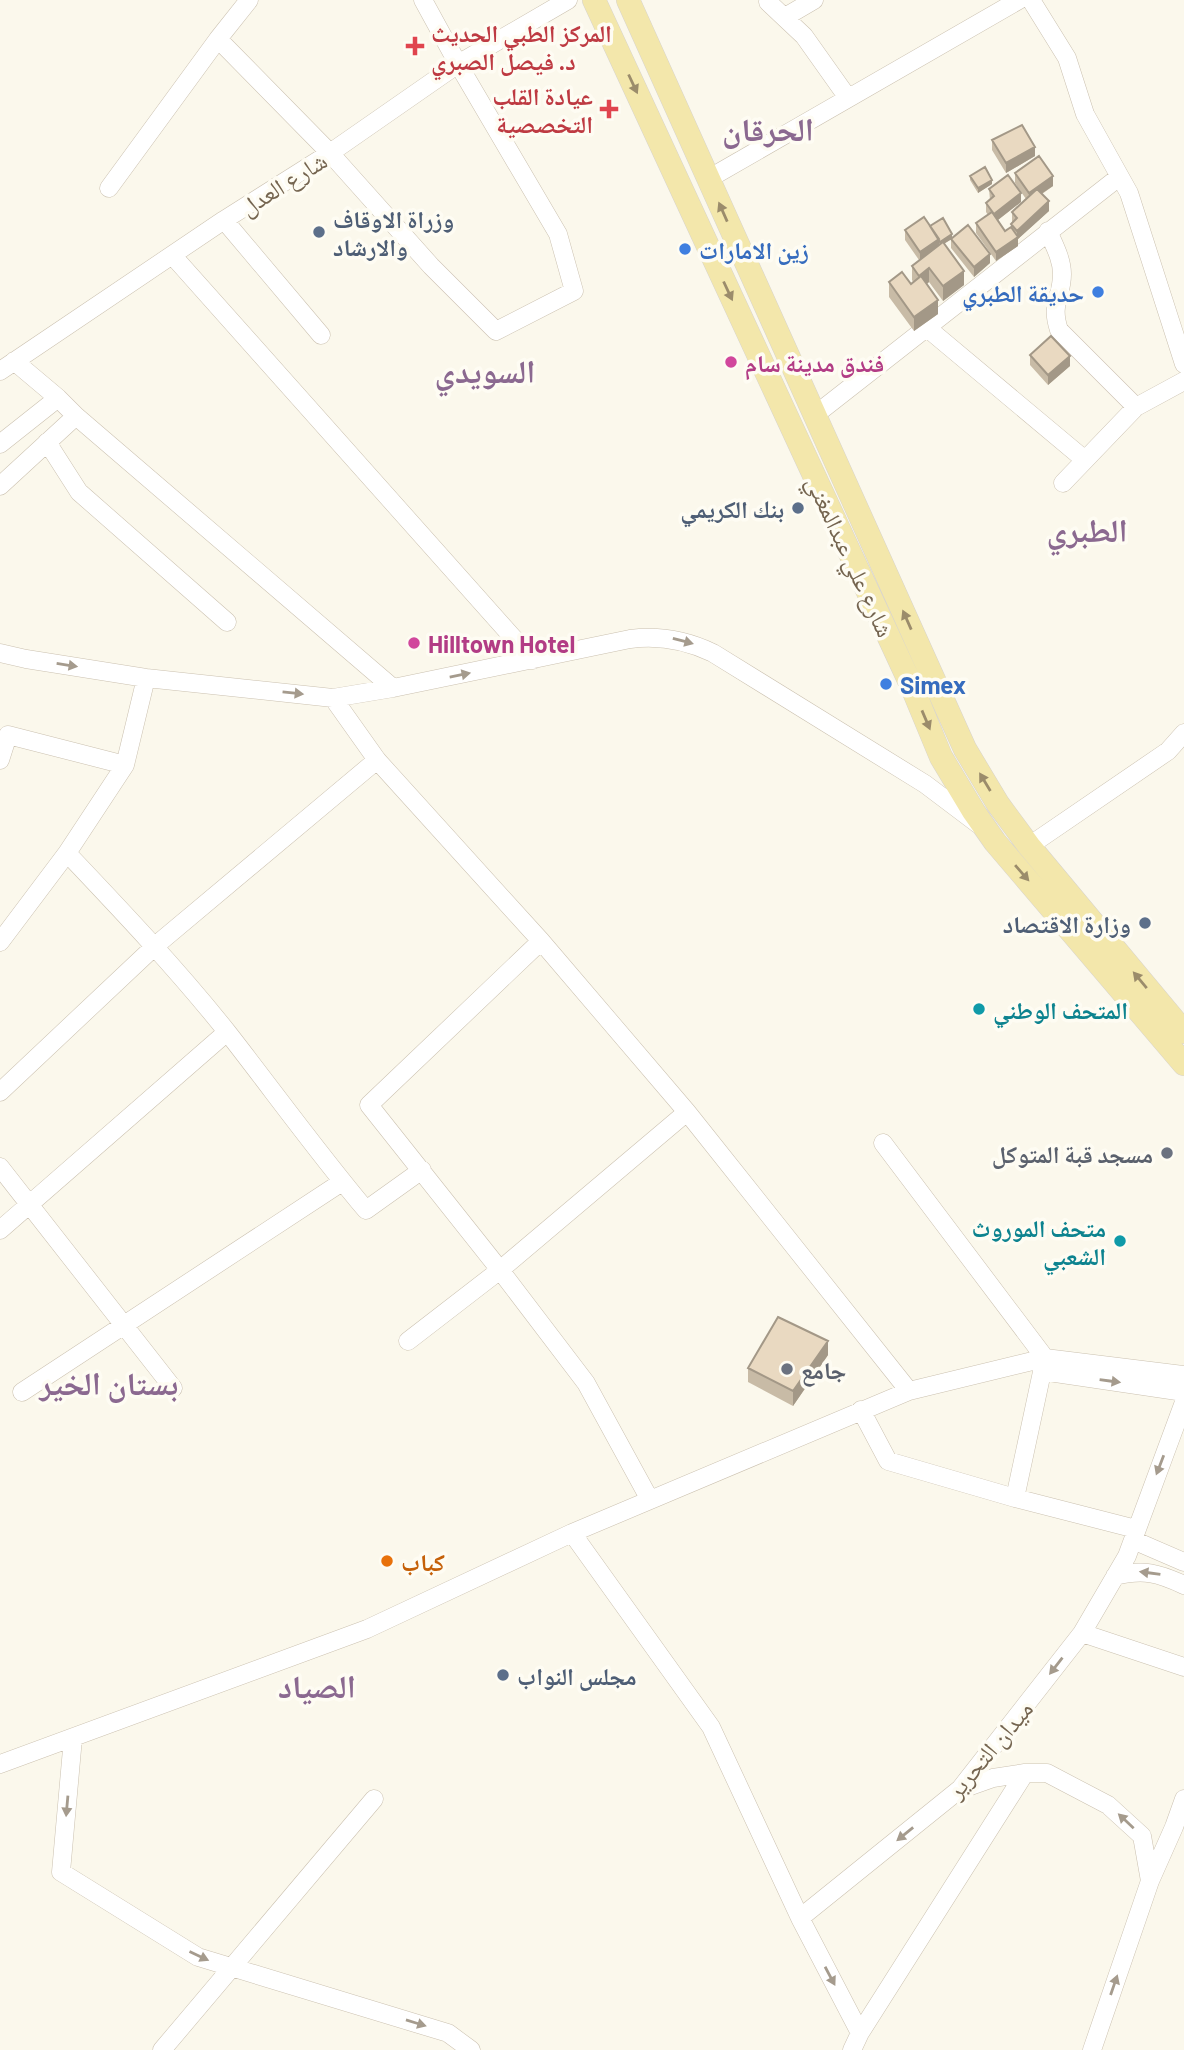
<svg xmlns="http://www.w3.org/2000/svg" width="1184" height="2050" font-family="Barlow,'Noto Naskh Arabic',sans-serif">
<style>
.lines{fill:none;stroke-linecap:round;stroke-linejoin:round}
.minor-casing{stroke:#cbc1b0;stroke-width:19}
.major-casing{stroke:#d8d4ce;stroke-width:24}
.minor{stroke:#fff;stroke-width:18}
.major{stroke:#f3e7ab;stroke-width:23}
.wall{fill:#c8bba6}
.shaded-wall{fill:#a39887}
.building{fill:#e9d9c1;stroke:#a39887;stroke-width:2}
.oneway{fill:#9b8c6b}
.oneway2{fill:#a59b8d}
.health-dot{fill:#e0444e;stroke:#fefcf3;stroke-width:2.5}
.service-dot{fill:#5c6f8a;stroke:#fefcf3;stroke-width:2.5}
.shop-dot{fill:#3f7fe0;stroke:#fefcf3;stroke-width:2.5}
.hotel-dot{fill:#d1479c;stroke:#fefcf3;stroke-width:2.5}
.culture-dot{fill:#0f9aa8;stroke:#fefcf3;stroke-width:2.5}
.worship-dot{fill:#6b7280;stroke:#fefcf3;stroke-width:2.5}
.food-dot{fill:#e8710a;stroke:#fefcf3;stroke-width:2.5}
.labels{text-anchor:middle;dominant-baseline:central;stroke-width:7;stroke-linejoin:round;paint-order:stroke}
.health-label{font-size:24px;font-weight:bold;fill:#be3a42;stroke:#fefcf3;text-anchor:start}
.street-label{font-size:24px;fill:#756550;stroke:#fefcf3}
.service-label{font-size:24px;font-weight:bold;fill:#4e5e75;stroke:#fefcf3;text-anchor:start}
.shop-label{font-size:24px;font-weight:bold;fill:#366cbe;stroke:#fefcf3;text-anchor:start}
.hotel-label{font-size:24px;font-weight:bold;fill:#b23c85;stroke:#fefcf3;text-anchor:start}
.culture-label{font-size:24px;font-weight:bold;fill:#0d838f;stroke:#fefcf3;text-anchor:start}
.worship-label{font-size:24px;font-weight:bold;fill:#5b616d;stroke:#fefcf3;text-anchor:end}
.food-label{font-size:24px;font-weight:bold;fill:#c56008;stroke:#fefcf3;text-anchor:start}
.district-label{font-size:32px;font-weight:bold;fill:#8b6990;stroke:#fefcf3}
</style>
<rect width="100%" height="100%" fill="#fbf8ec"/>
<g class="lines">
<g class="minor-casing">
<path id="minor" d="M1031 0 1067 58 1085 114 1129 193 1184 364
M768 2 804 36 848 98
M785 17 814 0
M218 39 330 153 431 266 496 331 574 291 558 234 458 64 423 0
M708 179 1019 0
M109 188 218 39 249 0
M224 220 321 335
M1048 231C1054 245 1062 259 1062 274 1062 298 1050 303 1059 330L1136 407
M173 256 533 660
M926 327 1085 460
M14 361 58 398 76 416 393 688
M0 371 224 220 330 153 458 64 568 0
M815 415 1119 177
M47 442 79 492 227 622
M0 444 58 398
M1063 483 1136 407 1184 381
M0 486 76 416
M0 653 26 659 146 678 333 698
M0 760 8 735 125 765
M1029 846 1168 751 1184 733
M67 853C122 911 178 970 228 1033 274 1092 318 1153 366 1210L422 1170
M541 941 369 1105 500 1270 586 1383 650 1500
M0 942 67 853 125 765 146 678
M0 1092 155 946 377 760
M883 1143 1045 1358 1015 1498
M0 1167 173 1388
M0 1230 227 1032
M408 1341 500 1270 687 1112
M1042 1371 1184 1392
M909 1391 687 1112 541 941 377 760 333 698 393 688 630 639C660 635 686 640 713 653L925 784 978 824
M22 1392 342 1182
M861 1410 888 1461 1015 1498 1136 1529
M572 1533 711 1727 800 1918 860 2033
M1133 1540 1184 1562
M1115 1576C1144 1569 1158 1573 1184 1585
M1082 1633 1184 1667
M73 1738 61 1872 198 1957 448 2033 471 2050
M0 1764 367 1629 572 1533 909 1391 1045 1358 1184 1375
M962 1789 993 1778 1025 1773H1047L1108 1805 1142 1836 1150 1881
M800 1918 960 1789 1082 1633 1127 1556 1184 1402
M162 2050 374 1799
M852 2050 860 2033 1025 1773
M1092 2050 1150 1881 1174 1827 1184 1799"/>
</g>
<g class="major-casing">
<path id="major" d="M594 0 912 687 941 757 974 812 995 842 1184 1064
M628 0 965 749 998 804 1029 846 1184 1032"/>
</g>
<use href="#minor" class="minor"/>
<use href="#major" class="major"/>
</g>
<path class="wall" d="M992 140 1035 156 1006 173 992 150Z
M1015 173 1053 186 1042 194 1049 211 1018 239V246L996 261 976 233V223L988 215 986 212V203L990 200 989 189 1021 202 998 220 1005 231 1011 227V224L1012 222V212L1026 199 1015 183Z
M970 176 992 184 978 193 970 180Z
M930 226 952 238 990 263 974 277 951 248V239L944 244 964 285 943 301 929 282 927 284 938 314 914 331 889 297V282L911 284 913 282 912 280V266L919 260 905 240V230Z
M1030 355 1070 366 1048 385 1030 365Z
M828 1355 793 1406 748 1382V1368Z"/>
<path class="shaded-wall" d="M1035 147V156L1006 173V163Z
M1053 176V186L1029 202V193Z
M992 180V184L978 193V188Z
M1021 193V202L994 223V214Z
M1049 201V211L1018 239V246L996 261V252L1017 237V231Z
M952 234V239L940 246V242Z
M939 239V249L920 262V252Z
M990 254V263L974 277V267Z
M929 268V282L919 290V276Z
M964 271V285L943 301V286Z
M938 300V314L914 331V317Z
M1070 356V366L1048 385V375Z
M828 1341V1355L793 1406V1391Z"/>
<path class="building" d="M1022 125 1035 147 1006 163 992 140Z
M1039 156 1053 176 1029 193 1015 173Z
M985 167 992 180 978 188 970 176Z
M1008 175 1021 193 994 214 986 203 994 196 989 189Z
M1037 189 1049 201 1017 231 1011 224 1017 218 1012 212Z
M992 212 1005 231 1011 227 1018 237 996 252 976 223Z
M924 217 939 239 920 252 905 230Z
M943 218 952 234 940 242 930 226Z
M968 225 990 254 974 267 951 239Z
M943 242 964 271 943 286 929 268 919 276 912 266Z
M902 272 911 284 921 276 938 300 914 317 889 282Z
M1051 336 1070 356 1048 375 1030 355Z
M778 1317 828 1341 793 1391 748 1368Z"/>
<defs><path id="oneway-solid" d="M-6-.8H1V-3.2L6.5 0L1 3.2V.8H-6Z" transform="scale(1.75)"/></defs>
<g class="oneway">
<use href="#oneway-solid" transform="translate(633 84) rotate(65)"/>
<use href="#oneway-solid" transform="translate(723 212) rotate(-114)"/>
<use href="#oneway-solid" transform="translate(728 291) rotate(65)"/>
<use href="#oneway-solid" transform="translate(907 620) rotate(-114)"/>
<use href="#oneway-solid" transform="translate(926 720) rotate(67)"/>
<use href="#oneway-solid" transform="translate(985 782) rotate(-121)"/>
<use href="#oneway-solid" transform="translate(1022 873) rotate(49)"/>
<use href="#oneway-solid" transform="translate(1140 980) rotate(-130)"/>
</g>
<g class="oneway2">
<use href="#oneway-solid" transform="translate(683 641) rotate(15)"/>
<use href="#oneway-solid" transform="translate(67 665) rotate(9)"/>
<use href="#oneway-solid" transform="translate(460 675) rotate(-11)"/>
<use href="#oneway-solid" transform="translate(293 693) rotate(6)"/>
<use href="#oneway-solid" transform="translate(1110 1381) rotate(8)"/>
<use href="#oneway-solid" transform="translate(1160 1465) rotate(111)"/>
<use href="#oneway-solid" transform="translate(1150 1573) rotate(-172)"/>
<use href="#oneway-solid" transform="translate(1056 1666) rotate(128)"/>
<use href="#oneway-solid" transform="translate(67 1806) rotate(95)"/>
<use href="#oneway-solid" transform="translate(1126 1821) rotate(-137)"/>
<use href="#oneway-solid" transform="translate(905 1834) rotate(141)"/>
<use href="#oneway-solid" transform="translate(199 1956) rotate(25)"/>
<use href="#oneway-solid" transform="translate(830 1976) rotate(62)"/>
<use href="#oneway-solid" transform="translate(1114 1985) rotate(-71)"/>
<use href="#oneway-solid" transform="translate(416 2023) rotate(17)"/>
</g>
<g class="health-dot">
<path d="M411.5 35.5h7v7h7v7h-7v7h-7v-7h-7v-7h7z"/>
<path d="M605.5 98.5h7v7h7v7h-7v7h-7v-7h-7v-7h7z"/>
</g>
<g class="service-dot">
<circle cx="319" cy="232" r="7"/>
<circle cx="798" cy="508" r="7"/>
<circle cx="1145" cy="923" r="7"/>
<circle cx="503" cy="1675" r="7"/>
</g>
<g class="shop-dot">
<circle cx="685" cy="249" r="7"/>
<circle cx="1098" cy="292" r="7"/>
<circle cx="886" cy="684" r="7"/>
</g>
<g class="hotel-dot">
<circle cx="731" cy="362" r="7"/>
<circle cx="414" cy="643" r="7"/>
</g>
<g class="culture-dot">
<circle cx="979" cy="1009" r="7"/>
<circle cx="1120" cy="1241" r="7"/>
</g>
<g class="worship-dot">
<circle cx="1167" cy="1153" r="7"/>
<circle cx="787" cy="1369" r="7"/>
</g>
<circle class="food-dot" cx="387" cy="1561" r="7"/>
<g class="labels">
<g class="health-label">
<text x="431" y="32">المركز الطبي الحديث<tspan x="431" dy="28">د. فيصل الصبري</tspan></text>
<text x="593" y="95" text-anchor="end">عيادة القلب<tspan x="593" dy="28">التخصصية</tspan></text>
</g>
<g class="street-label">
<text transform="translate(283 183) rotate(-32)">شارع العدل</text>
<text transform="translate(851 556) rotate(65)">شارع علي عبدالمغني</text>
<text transform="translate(989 1749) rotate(-50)">ميدان التحرير</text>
</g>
<g class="service-label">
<text x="333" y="218">وزراة الاوقاف<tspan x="333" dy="28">والارشاد</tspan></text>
<text x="784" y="508" text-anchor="end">بنك الكريمي</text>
<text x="1131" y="923" text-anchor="end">وزارة الاقتصاد</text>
<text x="517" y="1675">مجلس النواب</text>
</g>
<g class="shop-label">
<text x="699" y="249">زين الامارات</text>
<text x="1084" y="292" text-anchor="end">حديقة الطبري</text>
<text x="900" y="684">Simex</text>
</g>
<g class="hotel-label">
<text x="745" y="362">فندق مدينة سام</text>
<text x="428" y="643">Hilltown Hotel</text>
</g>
<g class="culture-label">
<text x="993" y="1009">المتحف الوطني</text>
<text x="1106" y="1227" text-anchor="end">متحف الموروث<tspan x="1106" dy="28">الشعبي</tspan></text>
</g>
<g class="worship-label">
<text x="1153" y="1153">مسجد قبة المتوكل</text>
<text x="801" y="1369" text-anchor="start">جامع</text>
</g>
<g class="food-label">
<text x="401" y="1561">كباب</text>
</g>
<g class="district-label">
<text x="768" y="128">الحرقان</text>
<text x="485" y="370">السويدي</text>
<text x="1087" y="529">الطبري</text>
<text x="109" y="1382">بستان الخير</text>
<text x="317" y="1685">الصياد</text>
</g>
</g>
</svg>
